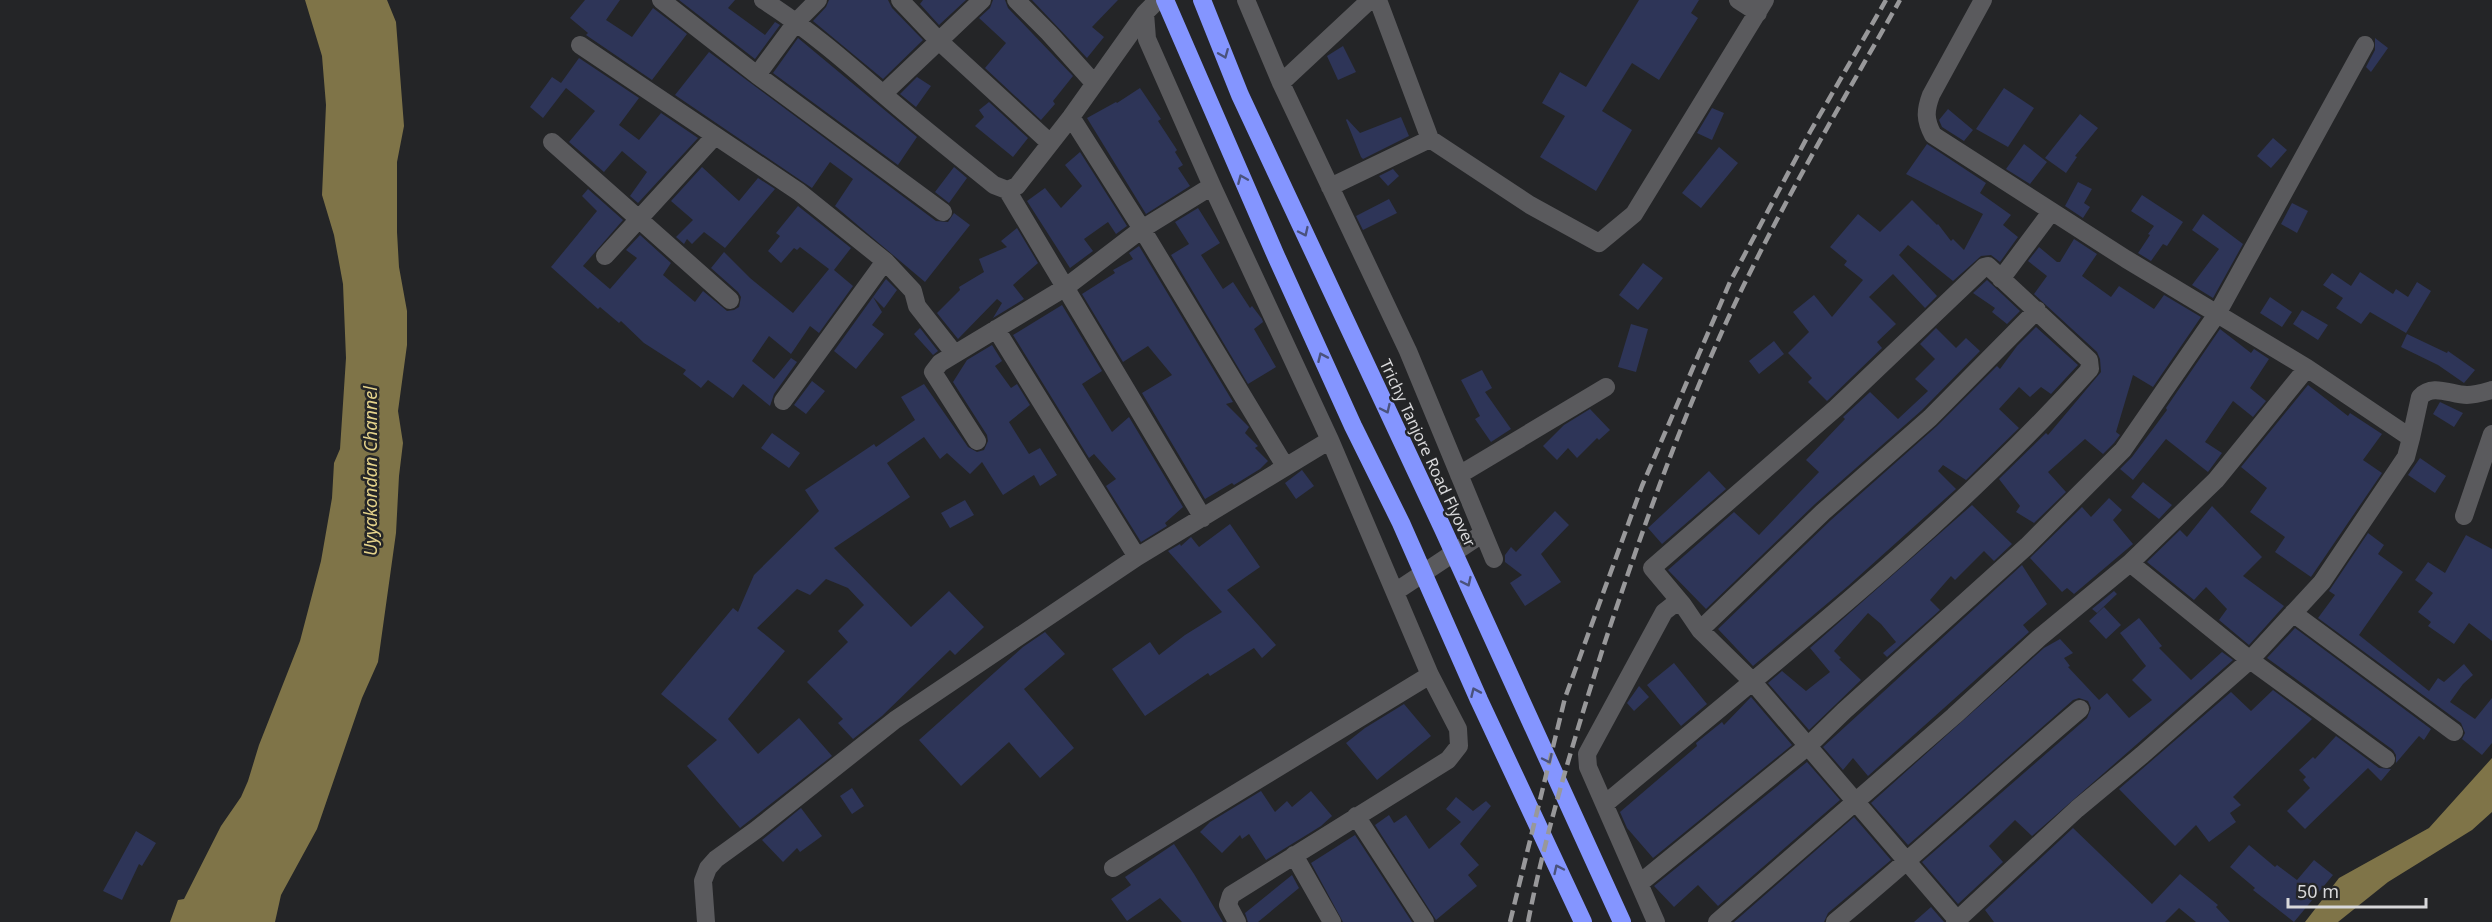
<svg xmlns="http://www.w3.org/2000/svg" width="2492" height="922" font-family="'Noto Sans',sans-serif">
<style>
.water{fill:#7f7448}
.building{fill:#2e3558}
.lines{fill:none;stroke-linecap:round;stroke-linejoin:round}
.minor{stroke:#5a5a5d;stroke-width:18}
.highway{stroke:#8495ff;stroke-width:18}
.rail{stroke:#98989a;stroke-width:4.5;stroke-dasharray:12 6;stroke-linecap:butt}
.oneway{stroke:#4a527d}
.labels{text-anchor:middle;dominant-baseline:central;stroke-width:5;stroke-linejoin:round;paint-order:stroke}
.street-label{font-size:16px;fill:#d8d8da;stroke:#242527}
.water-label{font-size:18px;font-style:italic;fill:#e5d38b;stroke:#242527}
</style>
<rect width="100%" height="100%" fill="#242527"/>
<path class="water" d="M305 0H387L396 22 404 126 397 162V232L399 267 407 311V345L398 411 403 443 399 476 396 533 378 662 362 698 317 829 281 895 275 922H170L178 900 184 899 221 826 241 797 248 781 259 745 300 641 321 561 332 498 334 463 340 449 346 358 343 284 334 235 322 195 326 105 322 56Z
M2492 758V812L2472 830 2388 882 2338 922H2305L2339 878 2429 828Z"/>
<path class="building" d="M585 0H620L606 20 632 37 653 8 687 34 652 80 586 35 588 33 570 18Z
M679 0H735L728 8 765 35 775 22 780 25 755 59Z
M829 0H888L892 8 923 40 883 79 813 21 826 7Z
M923 0H966L939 25 920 4Z
M993 0H1005L1008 8 1073 76 1053 101 1055 104 1041 120 985 68 1006 43 979 18 990 8Z
M1032 0H1118L1092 27 1104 37 1087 58Z
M1639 0H1699L1691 13 1698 18 1659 80 1632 63 1602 111 1632 130 1596 191 1540 157 1565 116 1542 103 1560 72 1586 87Z
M798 38 917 137 898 165 773 73Z
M2375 38 2388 48 2371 72 2366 67 2375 50Z
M1343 46 1356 72 1338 80 1327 56Z
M709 52 936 221 948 222 954 213 970 225 925 282 835 206 853 179 830 162 812 188 675 95Z
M579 58 639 98 619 125 639 140 661 113 698 138 638 203 630 196 647 172 622 151 604 172 569 142 595 111 566 88 543 118 530 107 552 77 561 83Z
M917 77 931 86 916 107 900 94Z
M1140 88 1161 119 1158 121 1177 150 1175 152 1183 165 1178 168 1190 186 1146 214 1087 118 1116 102 1117 103Z
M2004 88 2034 108 2008 147 1976 129Z
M989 102 1028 138 1013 157 975 126 984 117 979 110Z
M1712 108 1724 113 1712 140 1697 133Z
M1948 109 1973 130 1964 141 1942 127 1939 120Z
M2080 114 2098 128 2075 156 2077 157 2066 173 2045 158Z
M1401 117 1409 136 1363 159 1361 157 1346 120 1347 119 1360 133Z
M2273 138 2287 150 2271 168 2257 156Z
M1927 144 1986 183 1980 193 2011 215 2003 225 2018 237 2000 262 1991 255 1981 256 1953 281 1908 245 1899 255 1937 296 1925 308 1893 274 1869 297 1896 324 1877 342 1882 348 1827 401 1808 382 1812 378 1788 353 1809 332 1793 312 1814 295 1832 317 1863 280 1844 265 1847 261 1830 247 1858 214 1880 232 1912 200 1937 225 1938 224 1951 241 1953 239 1964 250 1983 214 1906 174Z
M2024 144 2047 162 2030 184 2006 169Z
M1719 147 1738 163 1701 208 1682 193Z
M1080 152 1127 226 1116 234 1108 222 1084 239 1093 251 1070 268 1027 201 1045 188 1061 208 1082 186 1065 165Z
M702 167 739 201 758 178 775 189 725 248 704 232 692 244 687 239 684 244 676 237 693 220 671 201Z
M954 167 967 178 949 203 935 192Z
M1393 169 1399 176 1388 186 1379 176Z
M2078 182 2092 189 2084 203 2090 207 2083 218 2065 206Z
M588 189 623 220 583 266 610 289 637 258 626 250 640 235 671 263 663 275 695 302 703 291 727 311 734 310 739 307 741 297 738 292 711 268 724 252 750 278 793 313 829 269 800 247 797 250 794 248 781 263 768 251 780 236 776 233 798 206 851 248 834 270 853 286 819 333 810 326 791 354 769 336 752 361 774 379 791 358 797 362 774 394 770 406 743 384 733 398 708 380 701 388 683 374 686 370 644 343 621 321 619 323 600 307 598 309 551 267 597 211 582 196Z
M2142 195 2183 222 2167 246 2163 244 2151 261 2138 253 2150 235 2148 234 2154 226 2131 211Z
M1389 199 1397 213 1363 230 1356 216Z
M2292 203 2308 211 2297 233 2281 224Z
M1198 208 1220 243 1201 255 1223 289 1233 282 1250 308 1252 306 1262 319 1263 322 1254 329 1276 367 1248 384 1171 255 1189 244 1175 222Z
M2203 214 2243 244 2213 298 2192 285 2219 249 2192 230Z
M1017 228 1038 263 1013 285 1024 299 993 318 1002 303 997 299 958 339 937 313 960 290 959 287 984 272 979 259 1007 247 1001 241Z
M2074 239 2097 254 2082 276 2111 297 2119 286 2154 309 2164 295 2201 317 2153 387 2133 375 2116 432 2120 435 2114 443 2103 454 2085 439 2048 472 2066 492 2034 523 2016 512 2020 506 1999 479 2046 433 2048 435 2101 372 2100 359 2097 352 2034 294 2047 276 2028 261 2039 247 2057 262H2060Z
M1139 246 1233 402 1226 404 1249 427 1245 433 1258 446 1255 448 1268 461 1260 469 1234 485 1232 483 1205 499 1142 393 1172 375 1148 346 1123 362 1082 294 1115 273 1113 270 1133 259 1129 253Z
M1643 263 1663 278 1638 310 1619 295Z
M2360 272 2393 294 2396 289 2408 297 2417 282 2431 291 2406 333 2370 312 2361 324 2336 308 2343 298 2323 285 2332 273 2351 286Z
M886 279 897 290 884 308 873 297Z
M1987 280 2020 311 2007 324 1992 312 1995 308 1973 293Z
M873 297 882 312 872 325 884 334 856 369 834 351Z
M2270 297 2292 312 2282 327 2260 313Z
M1062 305 1102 371 1082 384 1112 432 1129 417 1183 507 1165 523 1167 526 1141 542 1106 486 1116 479 1094 454 1089 458 1013 335Z
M2302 310 2328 325 2318 340 2293 324Z
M1631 324 1648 329 1636 372 1618 367Z
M2036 327 2078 365 2051 394 2041 387 2030 397 2019 387 1999 409 2019 428 1966 480 1943 465 1938 471 1956 489 1848 586 1753 666 1718 629 1831 520 1937 426 1997 366 2000 369 2017 346Z
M920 328 938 351 933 355 914 334Z
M1936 328 1956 348 1966 338 1980 351 1922 410 1815 504 1706 609 1668 570 1734 512 1759 535 1819 472 1806 460 1845 419 1843 417 1870 392 1898 419 1928 391 1915 379 1935 359 1920 344Z
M2220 329 2251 353 2254 349 2269 359 2250 388 2266 401 2253 417 2233 401 2205 442 2222 453 2208 472 2166 439 2133 480 2120 469 2132 457 2167 410 2166 408Z
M2407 334 2447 353 2448 351 2475 370 2464 383 2438 365 2401 347Z
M1774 341 1784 354 1759 374 1749 361Z
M992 345 1002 361 995 366 1011 388 1017 384 1030 405 1009 422 1029 454 1040 448 1057 475 1040 486 1034 475 1003 495 982 462 970 474 947 453 940 459 924 437 887 463 910 497 834 548 911 627 949 591 984 627 955 655 950 650 882 716 853 739 838 723 843 719 807 682 848 642 838 631 864 605 848 588 826 579 810 595 797 589 757 628 785 651 728 719 758 754 799 718 832 756 740 828 687 766 717 740 661 694 733 608 738 612 754 575 819 511 805 490 874 444 876 447 915 420 901 397 924 384 968 447 977 452 984 450 988 441 987 435 953 382 967 360Z
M1482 370 1492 388 1485 392 1511 429 1491 442 1475 419 1480 416 1461 380Z
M812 381 825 391 806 414 794 405Z
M2308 385 2348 416 2350 413 2382 434 2363 460 2382 473 2311 577 2275 552 2285 537 2250 512 2267 488 2241 467Z
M2440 402 2463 413 2454 427 2433 414Z
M1590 409 1610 430 1599 440 1597 438 1577 458 1568 448 1557 460 1543 446 1564 425Z
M772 433 800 453 789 468 761 448Z
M2420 458 2446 476 2435 493 2408 475Z
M1302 470 1314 486 1296 499 1285 483Z
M1709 471 1726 489 1662 544 1648 528Z
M2143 482 2172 505 2159 519 2131 497Z
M2109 498 2122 510 2113 520 2133 544 2074 594 2067 588 2062 592 2030 558 2082 507 2091 517Z
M965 500 974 515 950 528 941 513Z
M1972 505 2012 544 1994 561 1984 551 1955 580 1951 576 1930 600 1940 610 1887 657 1883 653 1896 642 1881 624 1868 613 1834 651 1841 658 1839 659 1861 680 1809 730 1768 683 1782 671 1806 691 1830 672 1810 648Z
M2212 506 2262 557 2243 576 2284 606 2249 645 2219 620 2227 609 2206 587 2194 600 2147 562 2180 530 2187 537Z
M1555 511 1569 525 1541 554 1561 582 1525 606 1510 583 1522 575 1505 562V555L1511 547 1516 552Z
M1230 524 1260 567 1227 590 1276 645 1262 658 1254 648 1210 676 1208 673 1145 716 1112 669 1150 642 1159 655 1185 635 1222 612 1168 551 1180 544 1181 546 1191 537 1199 547Z
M2368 533 2384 545 2378 554 2403 572 2359 635 2429 691 2438 678 2444 682 2464 664 2473 675 2463 684 2450 702 2475 719 2492 698V743L2482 755 2462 739 2465 733 2461 723 2318 618 2335 595 2329 591Z
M2466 535 2492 549V641L2469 623 2454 644 2428 626 2431 622 2418 612 2433 593 2415 580 2428 562 2445 573Z
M2022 565 2047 604 2023 625 2029 632 1868 776 1853 758 1843 770 1823 747Z
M2114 591 2117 594 2097 613 2092 609Z
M2104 607 2121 625 2106 639 2089 621Z
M2139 618 2162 646 2159 648 2191 680 2222 652 2233 660 2032 836 2015 820 1989 846 2003 862 1958 904 1922 862 2087 718 2091 708 2088 701 2079 698 2073 700 1908 845 1871 803 2044 648 2060 639 2073 653 2064 658 2070 666 2068 667 2099 700 2107 693 2129 718 2152 700 2132 680 2146 666 2120 633Z
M2295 628 2431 729 2424 740 2419 736 2396 763V755L2393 750 2267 658Z
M1045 632 1065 654 1024 689 1074 748 1040 778 1009 742 961 786 919 740 1023 647Z
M1674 663 1707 704 1681 726 1647 685Z
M1639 686 1649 697 1634 711 1627 703Z
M2273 690 2312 719 2233 797 2241 805 2230 813 2236 822 2209 842 2196 825 2175 846 2119 789 2231 692 2251 711Z
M1751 697 1792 745 1653 858 1627 828 1620 812 1697 746 1696 743 1722 722 1724 725Z
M1404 704 1431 736 1377 780 1346 743 1365 728Z
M2336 736 2379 768 2391 769 2381 781 2368 768 2305 829 2287 811 2310 788 2303 780 2306 777 2299 770 2313 757 2315 759Z
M1807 762 1840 800 1718 906 1698 885 1674 907 1654 886Z
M852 788 864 806 852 814 840 796Z
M1261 791 1275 812 1287 801 1292 807 1311 791 1332 816 1321 826 1266 860 1249 834 1242 839 1240 835 1222 853 1200 832 1210 822Z
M1456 797 1473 811 1486 801 1491 806 1460 844 1479 865 1468 875 1477 886 1436 920 1375 825 1389 815 1394 823 1406 815 1429 849 1461 822 1446 809Z
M801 808 822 836 800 852 797 848 783 862 762 840Z
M1854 817 1891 860 1828 913 1824 922H1734Z
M2073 828 2152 904 2180 874 2218 905 2216 907 2230 922H2196L2179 908 2165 922H1994L1985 910Z
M136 831 156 843 142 866 139 864 122 900 103 891Z
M1355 835 1412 922H1343L1311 863Z
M1174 844 1194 874 1223 922H1182L1160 898 1127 921 1111 899 1131 885 1125 877Z
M2249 845 2275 867 2277 865 2297 880 2314 860 2333 875 2294 922 2253 890 2255 888 2230 867Z
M1292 875 1299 888 1258 922H1248L1245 913Z
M1931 907 1944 922H1914Z"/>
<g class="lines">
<path class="minor" d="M661 0 757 75 943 212
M763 0C807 28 844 60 883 94 919 125 957 155 994 185L1007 190 1017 186 1071 117 1145 13 1158 0
M900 0 939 41 1050 143
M1016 0 1049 33 1094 83
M1246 0 1281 83 1408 351 1494 559
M1378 0 1430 139 1530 205 1599 243 1634 214 1765 0
M1738 0 1758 13
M1145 13 1147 39 1212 186 1330 440 1430 675 1458 729 1459 746 1448 760 1231 895 1228 905 1237 922
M580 45 799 192 885 261 913 291 917 306 954 353
M757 75 797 21 818 0
M1281 83 1370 0
M883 94 982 0
M1071 117 1142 229 1285 466
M552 142 730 300
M1330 187 1430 139
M1007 190 1203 518
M605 256 714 137
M2001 279 2051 212
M996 329 1137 557
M783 401 885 261
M2411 438 2420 397C2433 383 2451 395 2467 395 2475 395 2485 392 2492 390
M977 441 933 372 940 363 1066 287 1142 229 1212 186
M1459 475 1606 387
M2464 516 2492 434
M2130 563 2250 660 2386 759
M1395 592 1482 534
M2293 613 2454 732
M1700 630 1823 512 1930 418 2037 310
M1605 804C1771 665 1945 530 2090 369L2089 360 1988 266 1984 267 1836 408 1652 568 1683 605
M1356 816 1425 922
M1294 855 1332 922
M1113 868 1430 675
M1640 883 1808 746 1844 711 2027 546 2123 450 2217 314 2365 45
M706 922 703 881 708 868 716 859 756 830 895 720 1137 557 1330 440
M1656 922 1588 767 1587 754 1664 612 1673 605H1683L1700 630 1752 681 1959 922
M1717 922 1954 716 2039 638 2130 563 2216 480 2307 368
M1835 922C1919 853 1997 779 2080 709
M1955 922 2077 809 2142 755 2250 660 2322 582 2406 457 2411 438 2307 368 2126 259 1933 135C1925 120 1925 111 1931 95L1983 0"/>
<path class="highway" d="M1165 0 1276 256 1353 426 1401 523 1479 700 1583 922
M1202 0 1240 95 1443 529 1622 922"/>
<path class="rail" d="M1510 922 1565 698 1642 486 1730 282 1810 132 1886 0
M1528 922C1546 830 1574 740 1602 651 1637 545 1674 439 1720 336 1772 220 1837 111 1900 0"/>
</g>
<defs><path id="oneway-chevron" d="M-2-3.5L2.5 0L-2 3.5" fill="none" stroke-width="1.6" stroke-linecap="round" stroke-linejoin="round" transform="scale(1.5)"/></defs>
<g class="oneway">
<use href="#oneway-chevron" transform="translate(1224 54) rotate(68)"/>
<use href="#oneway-chevron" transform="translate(1242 179) rotate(-113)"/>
<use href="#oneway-chevron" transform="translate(1304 232) rotate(65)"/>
<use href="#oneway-chevron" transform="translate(1322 357) rotate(-114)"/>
<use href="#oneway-chevron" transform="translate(1386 409) rotate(65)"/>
<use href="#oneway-chevron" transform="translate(1467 582) rotate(65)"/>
<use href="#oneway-chevron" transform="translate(1475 692) rotate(-114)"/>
<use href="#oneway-chevron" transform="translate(1548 759) rotate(65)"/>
<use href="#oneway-chevron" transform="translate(1558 869) rotate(-115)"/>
</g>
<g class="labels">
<g class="street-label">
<text transform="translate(1428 453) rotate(65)">Trichy Tanjore Road Flyover</text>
</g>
<g class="water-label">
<text transform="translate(370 471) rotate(-90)">Uyyakondan Channel</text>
</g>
</g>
<path d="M2288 898v9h138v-9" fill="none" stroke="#d8d8da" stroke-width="3"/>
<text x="2297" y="898" font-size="18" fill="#d8d8da" stroke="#242527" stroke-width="4.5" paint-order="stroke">50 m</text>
</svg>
